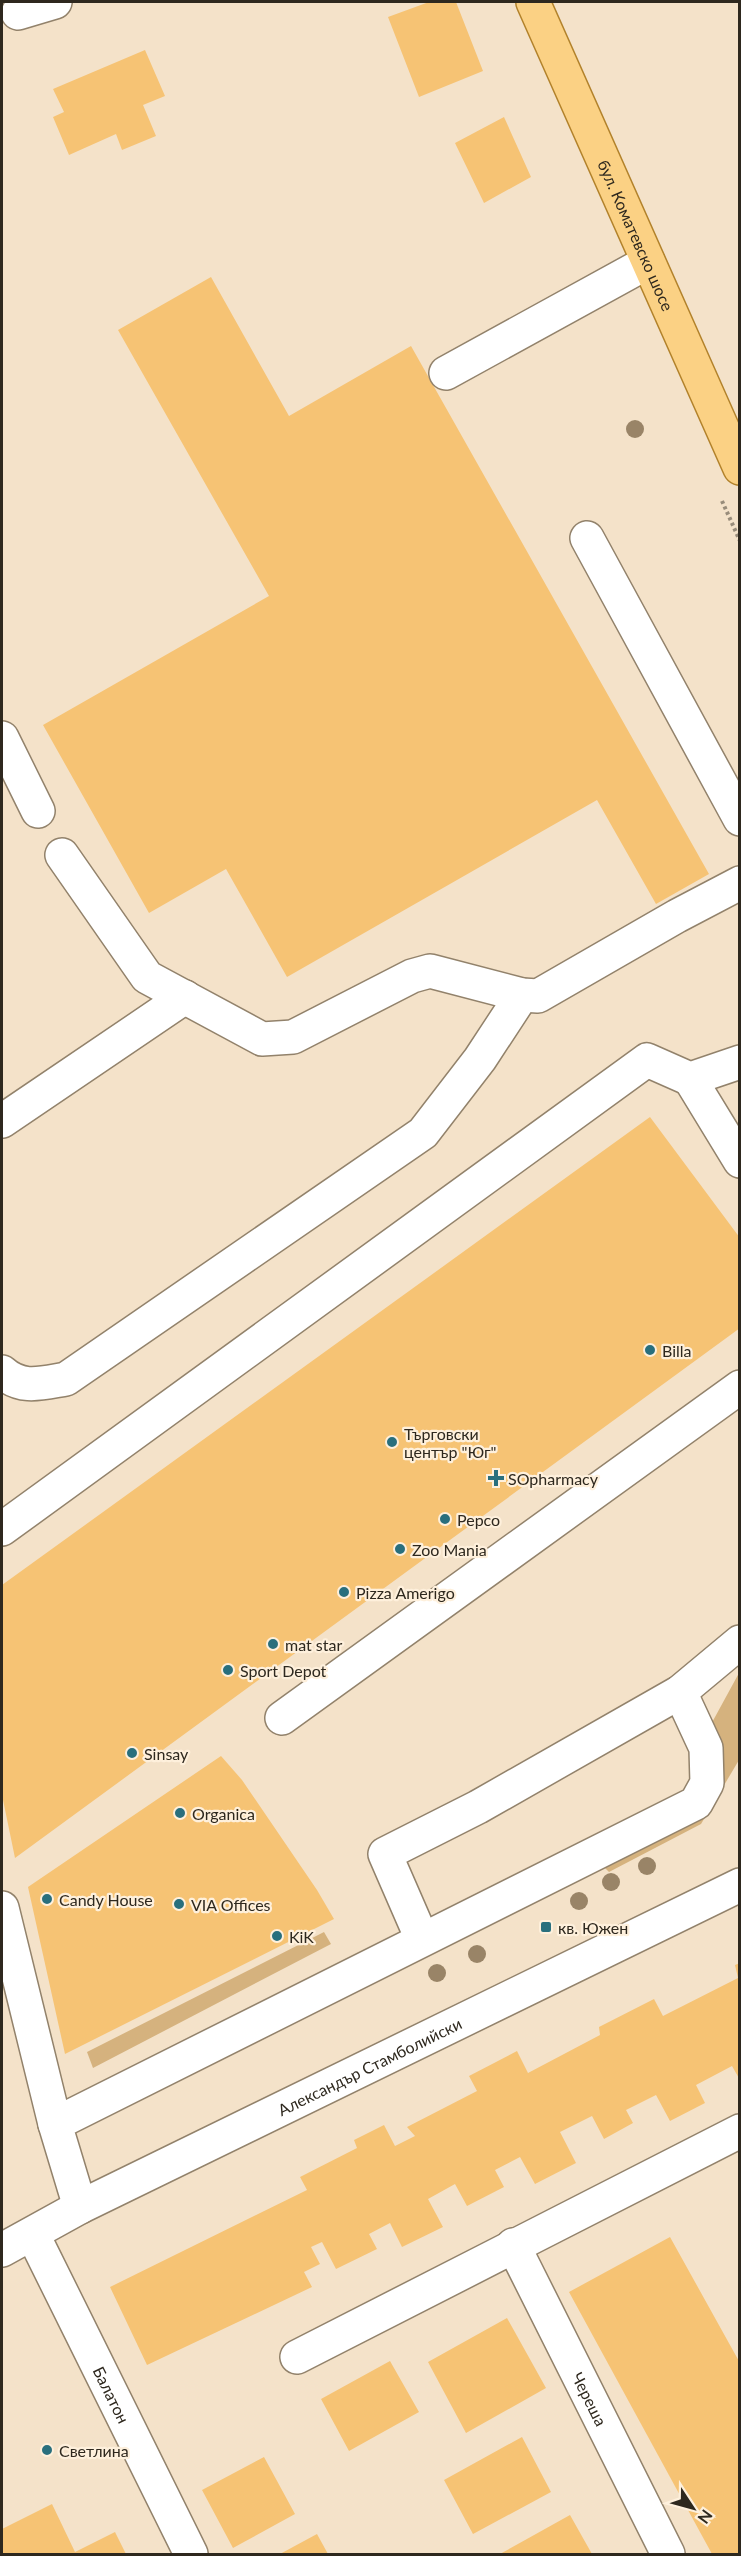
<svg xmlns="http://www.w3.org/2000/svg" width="741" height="2556" font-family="Lato,sans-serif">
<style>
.green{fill:#d5b27e}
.building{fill:#f6c374}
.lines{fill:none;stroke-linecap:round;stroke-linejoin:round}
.minor-casing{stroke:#92826b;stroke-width:36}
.major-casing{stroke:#b2822b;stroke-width:36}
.path{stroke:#988c7a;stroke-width:4;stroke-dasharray:3 3;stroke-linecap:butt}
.minor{stroke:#fff;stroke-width:33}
.major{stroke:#fbd184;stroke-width:33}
.tree{fill:#998467}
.poi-dot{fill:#296f7d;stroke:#fef0dc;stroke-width:2}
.labels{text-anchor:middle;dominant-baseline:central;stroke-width:4.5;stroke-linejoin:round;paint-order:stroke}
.street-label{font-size:16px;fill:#2e281e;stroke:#fef0dc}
.poi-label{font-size:16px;fill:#2e281e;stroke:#fef0dc;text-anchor:start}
</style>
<rect width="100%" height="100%" fill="#f4e2c9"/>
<path class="green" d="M739 1673V1760L701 1824 609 1872 601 1864 704 1809 709 1728Z
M324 1932 331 1944 93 2068 87 2052Z"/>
<path class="building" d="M429 2H456L483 71 419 97 388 17Z
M145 50 165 96 143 105 156 136 122 150 116 134 69 155 53 117 64 112 53 89Z
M504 117 531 177 484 203 455 143Z
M211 277 289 416 411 346 709 874 656 904 597 800 287 977 226 869 149 913 43 725 269 596 118 330Z
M650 1117 740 1238V1328L15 1858 2 1795V1585Z
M221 1756 242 1780 317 1890 334 1919 65 2054 28 1887Z
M740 1963V2080L732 2066 696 2085 705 2103 670 2121 656 2095 626 2110 633 2123 604 2139 592 2116 560 2132 576 2163 535 2184 520 2157 495 2170 504 2187 467 2206 455 2184 428 2199 443 2227 402 2247 390 2223 369 2234 377 2249 336 2269 322 2242 311 2247 320 2264 304 2272 312 2287 147 2365 110 2287 307 2190 300 2177 357 2148 354 2140 384 2125 395 2146 415 2136 407 2127 477 2091 469 2076 517 2051 528 2073 600 2035 599 2027 654 1999 663 2016 738 1978 735 1965Z
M670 2237 740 2363V2554H712L569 2292Z
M507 2318 546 2388 466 2433 428 2362Z
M390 2361 419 2412 349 2451 321 2399Z
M522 2437 551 2492 473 2534 444 2480Z
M264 2457 295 2514 233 2548 202 2490Z
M52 2504 75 2552 115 2532 126 2554H2V2529Z
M570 2515 592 2554H500Z
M317 2534 328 2554H280Z"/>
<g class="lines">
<g class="minor-casing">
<g id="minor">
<path d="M18 13 55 2"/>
<path d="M446 373 648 262"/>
<path d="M587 538 740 819"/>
<path d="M2 738 38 811"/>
<path d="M62 855 147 977 262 1039 293 1037 412 976 430 971 522 995 538 996 677 916 740 883"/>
<path d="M690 1079 740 1161"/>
<path d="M2 1121 185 997"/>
<path d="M2 1372C22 1390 42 1383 66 1379L423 1133 480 1059 522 995"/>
<path d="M2 1529 647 1060 690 1079 740 1062"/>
<path d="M282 1718 740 1387"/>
<path d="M2 1908 55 2124"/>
<path d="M422 1939 385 1854 478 1807 680 1692 740 1642"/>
<path d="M80 2207 55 2124 696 1803 707 1783 706 1748 680 1692"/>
<path id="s1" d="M33 2235 191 2554"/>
<path id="s2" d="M513 2245 668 2554"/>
<path id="s3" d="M2 2250 80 2207 740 1885"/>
<path d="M297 2357 740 2131"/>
</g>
</g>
<g class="major-casing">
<g id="major">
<path id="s4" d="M533 2 740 468"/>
</g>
</g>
<path class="path" d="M722 501 740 541"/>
<use href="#minor" class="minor"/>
<use href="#major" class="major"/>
</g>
<g class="tree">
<circle cx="635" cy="429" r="9"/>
<circle cx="647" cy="1866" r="9"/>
<circle cx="611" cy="1882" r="9"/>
<circle cx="579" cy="1901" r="9"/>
<circle cx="477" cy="1954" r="9"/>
<circle cx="437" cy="1973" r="9"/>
</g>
<g class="poi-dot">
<circle cx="650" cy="1350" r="6"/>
<circle cx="392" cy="1442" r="6"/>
<path d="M493 1469h6v6h6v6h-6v6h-6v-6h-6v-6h6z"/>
<circle cx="445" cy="1519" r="6"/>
<circle cx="400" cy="1549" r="6"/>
<circle cx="344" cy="1592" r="6"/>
<circle cx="273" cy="1644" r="6"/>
<circle cx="228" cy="1670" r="6"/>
<circle cx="132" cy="1753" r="6"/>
<circle cx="180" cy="1813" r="6"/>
<circle cx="47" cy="1899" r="6"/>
<circle cx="179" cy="1904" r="6"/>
<rect x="540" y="1921" width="12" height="12" rx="3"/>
<circle cx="277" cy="1936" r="6"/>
<circle cx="47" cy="2450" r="6"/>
</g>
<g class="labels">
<g class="street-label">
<text stroke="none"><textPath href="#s4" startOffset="255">бул. Коматевско шосе</textPath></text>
<text stroke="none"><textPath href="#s3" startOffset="411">Александър Стамболийски</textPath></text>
<text stroke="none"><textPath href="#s1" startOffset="178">Балатон</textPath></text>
<text stroke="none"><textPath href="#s2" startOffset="172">Череша</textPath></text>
</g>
<g class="poi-label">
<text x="662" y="1350">Billa</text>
<text x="404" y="1433">Търговски<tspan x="404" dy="18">център "Юг"</tspan></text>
<text x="508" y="1478">SOpharmacy</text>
<text x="457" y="1519">Pepco</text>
<text x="412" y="1549">Zoo Mania</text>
<text x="356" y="1592">Pizza Amerigo</text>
<text x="285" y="1644">mat star</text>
<text x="240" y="1670">Sport Depot</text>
<text x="144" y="1753">Sinsay</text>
<text x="192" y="1813">Organica</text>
<text x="59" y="1899">Candy House</text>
<text x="191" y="1904">VIA Offices</text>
<text x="558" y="1927">кв. Южен</text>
<text x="289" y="1936">KiK</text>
<text x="59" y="2450">Светлина</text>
</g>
</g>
<rect width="741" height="2556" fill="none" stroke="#2e281e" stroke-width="6"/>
<g transform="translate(693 2508) rotate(126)" stroke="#fef0dc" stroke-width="4.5" paint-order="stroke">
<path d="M0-4.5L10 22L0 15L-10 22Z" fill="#2e281e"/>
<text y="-9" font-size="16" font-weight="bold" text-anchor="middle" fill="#2e281e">N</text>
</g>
</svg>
